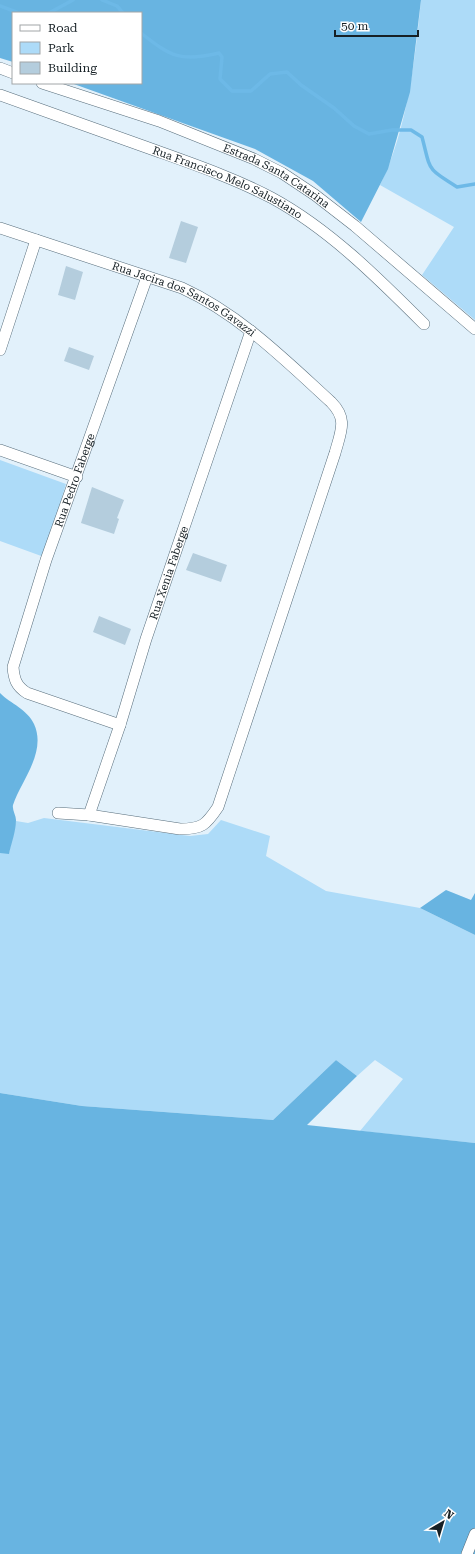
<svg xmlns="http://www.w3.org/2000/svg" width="475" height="1554" font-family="'Roboto Serif',serif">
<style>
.green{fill:#addbf8}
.forest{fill:#68b4e1}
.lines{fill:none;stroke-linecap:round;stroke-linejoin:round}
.stream{stroke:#6db9e7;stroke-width:3.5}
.building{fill:#b4cddd}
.minor-casing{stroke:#586e7c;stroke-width:12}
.minor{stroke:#fff;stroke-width:11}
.labels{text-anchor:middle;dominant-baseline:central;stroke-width:3.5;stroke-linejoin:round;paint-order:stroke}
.street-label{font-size:11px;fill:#162025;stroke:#fff}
</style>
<rect width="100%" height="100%" fill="#e2f1fb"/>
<path class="green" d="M421 0H475V320L422 275 454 227 380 185C407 131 415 60 421 0Z
M0 460 66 484 44 557 0 541Z
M44 818 190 836 208 834 221 820 270 836 266 856 326 891 420 908 475 935V1143L360 1131 403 1079 375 1060 357 1076 336 1060 273 1120 82 1106 0 1093V853H9L16 821 28 823Z"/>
<path class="forest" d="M0 0H421L410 92 388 169 361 222 313 181 255 149 71 83H141V13H13V62L0 58Z
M0 693C11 704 27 709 34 724 47 752 21 781 13 805 12 810 16 815 16 820 16 831 11 844 9 854L0 853Z
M446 890 471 900 475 893V935L420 908Z
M336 1060 357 1076 307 1125 475 1143V1554H0V1093L82 1106 273 1120Z"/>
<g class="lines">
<path class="stream" d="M102 0 117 6 123 13
M0 6 19 13
M49 13 73 0
M141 33C171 57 181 62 219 53L222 57 220 79 232 91H251L270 74 287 72 301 85 334 108 354 126 369 134 392 130H411L422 137C431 171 426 168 457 187L475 184"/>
</g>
<path class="building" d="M181 221 198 227 186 263 169 258Z
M66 266 83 272 75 300 58 295Z
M69 347 94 356 89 370 64 361Z
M92 487 124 500 117 518 119 519 114 534 81 523Z
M193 553 227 565 221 582 186 570Z
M99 616 131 629 125 645 93 632Z"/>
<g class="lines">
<g class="minor-casing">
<g id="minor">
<path d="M0 68 13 73"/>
<path id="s1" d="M42 83 159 121 254 159 282 173 315 195 355 226 475 329"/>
<path id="s2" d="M0 95C52 114 105 132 157 151 196 165 236 179 272 198 329 229 378 278 424 324"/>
<path id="s3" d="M0 228 182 288C239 314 285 360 331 402 348 419 341 431 335 453L218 807C206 825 202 829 180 829L89 815 58 813"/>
<path d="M0 350 36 240"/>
<path d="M0 450 77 477"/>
<path id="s4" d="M120 725 27 693C16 686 14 679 13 667L46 560 147 277"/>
<path id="s5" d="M89 815 120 725 146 639 251 331"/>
<path d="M467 1554 475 1534"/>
</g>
</g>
<use href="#minor" class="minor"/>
</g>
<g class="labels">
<g class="street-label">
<text stroke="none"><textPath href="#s1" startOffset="253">Estrada Santa Catarina</textPath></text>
<text stroke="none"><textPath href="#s2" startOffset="244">Rua Francisco Melo Salustiano</textPath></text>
<text stroke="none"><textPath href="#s3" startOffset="198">Rua Jacira dos Santos Gavazzi</textPath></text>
<text stroke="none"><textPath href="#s4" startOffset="326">Rua Pedro Faberge</textPath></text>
<text stroke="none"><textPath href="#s5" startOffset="255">Rua Xenia Faberge</textPath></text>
</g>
</g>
<rect x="12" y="12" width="130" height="72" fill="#ffffff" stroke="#a2a6a8"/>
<rect x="20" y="25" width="20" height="6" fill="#ffffff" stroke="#a2a6a8"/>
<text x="48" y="32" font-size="12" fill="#162025">Road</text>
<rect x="20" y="42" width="20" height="12" fill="#addbf8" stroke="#a2a6a8"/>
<text x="48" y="52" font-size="12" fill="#162025">Park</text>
<rect x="20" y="62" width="20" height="12" fill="#b4cddd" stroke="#a2a6a8"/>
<text x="48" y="72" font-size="12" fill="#162025">Building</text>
<g transform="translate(443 1522) rotate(38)" stroke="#ffffff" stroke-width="3" paint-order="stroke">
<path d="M0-3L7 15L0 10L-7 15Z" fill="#162025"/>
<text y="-6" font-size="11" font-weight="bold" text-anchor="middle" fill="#162025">N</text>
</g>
<path d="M335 30v6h83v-6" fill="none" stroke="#162025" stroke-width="2"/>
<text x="341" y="30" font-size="12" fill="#162025" stroke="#ffffff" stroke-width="3" paint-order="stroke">50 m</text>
</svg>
